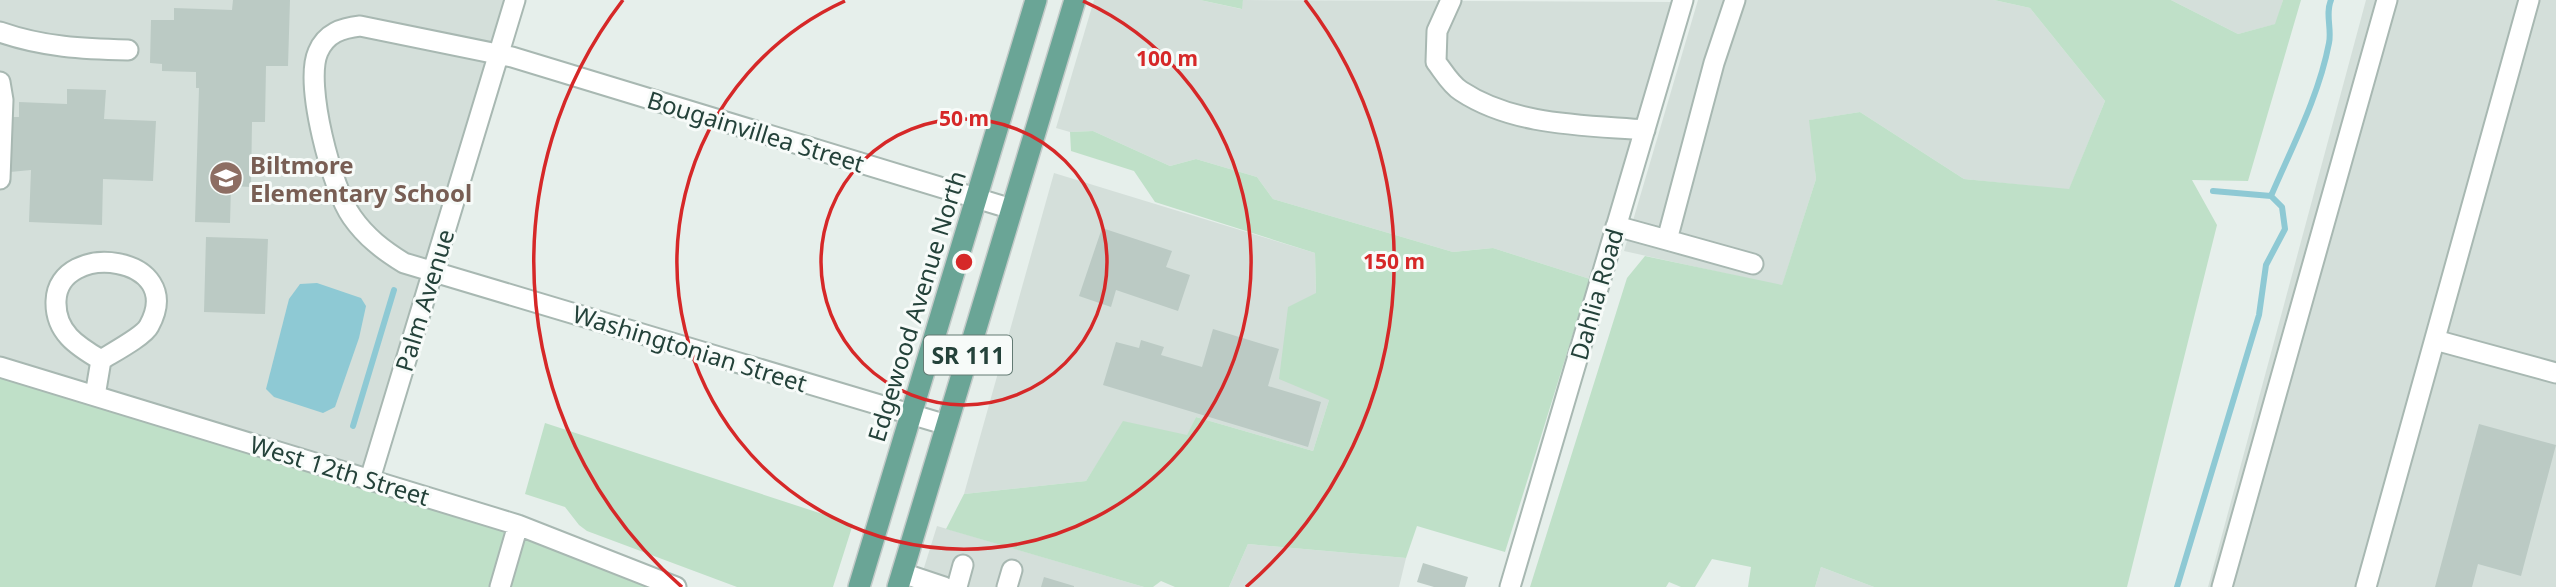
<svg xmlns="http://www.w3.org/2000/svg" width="2556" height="587" font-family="'Noto Sans',sans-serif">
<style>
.built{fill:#d4dfda}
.green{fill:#bfe0c8}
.water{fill:#8ec9d4}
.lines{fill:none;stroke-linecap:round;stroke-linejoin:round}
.stream{stroke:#8ec9d4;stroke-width:6}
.building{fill:#bbcac4}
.minor-casing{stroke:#a8b8b2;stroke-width:23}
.major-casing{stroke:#c2cac8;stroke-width:24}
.minor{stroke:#fff;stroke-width:19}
.major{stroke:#6aa596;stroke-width:21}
.ring{fill:none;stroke:#d62828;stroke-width:3.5}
.labels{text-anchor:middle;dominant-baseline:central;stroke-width:6;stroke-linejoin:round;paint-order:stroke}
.shield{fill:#f7fbf9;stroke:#637a73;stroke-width:2}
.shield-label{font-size:23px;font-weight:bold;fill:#24423a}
.street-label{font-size:24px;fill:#24423a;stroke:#f7fbf9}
.education-label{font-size:24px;font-weight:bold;fill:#785e54;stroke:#f7fbf9;text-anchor:start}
.centre{fill:#d62828;stroke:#f7fbf9;stroke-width:3.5}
.ring-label{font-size:21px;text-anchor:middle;font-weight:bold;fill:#d62828;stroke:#f7fbf9;stroke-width:6;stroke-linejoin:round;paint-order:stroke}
</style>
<rect width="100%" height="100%" fill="#e6efeb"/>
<path class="built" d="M0 0H506L363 468 0 356Z
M1094 0H1200L1241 9 1243 0 1673 2 1590 279 1493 248 1453 252 1273 199 1257 177 1196 159 1170 166 1093 131 1070 132 1056 128Z
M1698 0H1994L2030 8 2105 101 2069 190 1964 179 1860 112 1810 120 1816 179 1782 286 1624 251Z
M2171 0H2283L2276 24 2238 34Z
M2366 0H2556V587H2208Z
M1054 173 1315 253 1316 294 1329 400 1313 451 1196 417 1187 436 1124 422 1086 481 964 494Z
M937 526 1144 587H918Z
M1248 544 1406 558 1399 587H1229Z
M1821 567 1874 587H1815Z"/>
<path class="green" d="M1200 0H1243L1242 9Z
M1994 0H2171L2238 34 2275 24 2283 0H2301L2248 181 2192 180 2217 225 2127 587H1874L1821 567 1815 587H1748L1751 567 1712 559 1695 587H1681L1669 582 1666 587H1530L1627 278 1645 256 1782 285 1816 179 1809 120 1860 112 1964 179 2069 189 2105 101 2030 8Z
M1093 131 1170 166 1196 159 1257 177 1273 199 1453 252 1493 248 1590 279 1505 552 1417 526 1406 558 1248 544 1229 587H1175L1161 581 1153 587H1144L946 529 964 494 1086 481 1123 421 1187 435 1196 417 1313 451 1329 400 1279 379 1288 307 1316 293 1315 253 1155 202 1134 171 1071 151 1070 132Z
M0 378 518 536 655 587H0Z
M545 423 853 524 833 587H737L587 531 579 525 565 507 525 494Z"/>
<path class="water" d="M317 283 361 298 366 306 359 338 335 407 323 413 274 397 266 389 289 299 300 284Z"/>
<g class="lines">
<path class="stream" d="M2213 191 2271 196
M353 426 394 290
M2177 587 2259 315 2266 265 2285 229 2282 207 2271 196C2292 147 2319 96 2329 43 2332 29 2325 14 2331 0"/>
</g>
<path class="building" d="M233 0H290L288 66H266L265 122H252L251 187 231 186 230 223 195 222 199 88H196V72L162 71V64L150 63 151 20H174V8L232 10Z
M67 89 106 90 104 119 156 121 153 181 103 179 102 225 29 222 31 170 10 172 12 117H19V102L67 104Z
M1102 228 1172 251 1166 267 1190 275 1178 311 1116 290 1111 307 1079 296Z
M206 237 268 239 265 314 204 312Z
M1213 329 1279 349 1268 386 1321 402 1308 447 1103 385 1116 342 1139 348 1141 340 1164 347 1161 355 1202 367Z
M2479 424 2556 445 2521 576 2478 564 2472 587H2435Z
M1423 563 1468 577 1465 587H1434L1417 582Z
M1044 577 1074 586V587H1041Z"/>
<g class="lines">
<g class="minor-casing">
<path id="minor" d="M1451 0 1437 31 1436 62C1443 71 1451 85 1461 91 1514 126 1584 125 1645 130
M0 32C43 47 83 49 128 50
M0 82 3 100 0 179
M1616 226 1667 240 1714 63 1735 0
M1667 240 1753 264
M2435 340 2556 373
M0 367 518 525 676 587
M95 396 101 360C112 353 144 336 149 326 188 255 58 239 56 301 55 332 77 346 101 360
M947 425 404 263C383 250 366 237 352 217 332 189 304 84 318 52 326 33 342 28 360 26L512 57 1012 209
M370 479 515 0
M902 573 944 587
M500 587 518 525
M957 587 963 565
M1007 587 1012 570
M1510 587 1683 0
M2222 587 2387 0
M2366 587 2529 0"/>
</g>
<g class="major-casing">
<path id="major" d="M859 587 1036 0
M898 587 1075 0"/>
</g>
<use href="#minor" class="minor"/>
<use href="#major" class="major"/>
</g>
<g class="ring">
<circle cx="964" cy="262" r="143"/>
<path d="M1083 1A287 287 0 1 1 845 1"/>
<path d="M682 587A430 430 0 0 1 623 0M1305 0A430 430 0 0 1 1246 587"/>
</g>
<defs>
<g id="school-disc" transform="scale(1.75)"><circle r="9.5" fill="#8d6e63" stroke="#f7fbf9"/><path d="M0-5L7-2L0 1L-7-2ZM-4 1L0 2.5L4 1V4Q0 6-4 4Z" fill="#fff"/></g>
</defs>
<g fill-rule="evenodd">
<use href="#school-disc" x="226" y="178"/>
</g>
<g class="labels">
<rect class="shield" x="924" y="335.5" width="88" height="39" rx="5"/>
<g class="shield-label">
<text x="968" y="355">SR 111</text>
</g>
<g class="street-label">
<text transform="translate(756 131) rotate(17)">Bougainvillea Street</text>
<text transform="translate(1596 294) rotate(-74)">Dahlia Road</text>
<text transform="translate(424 300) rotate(-73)">Palm Avenue</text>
<text transform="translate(916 306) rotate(-73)">Edgewood Avenue North</text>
<text transform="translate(690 348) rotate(17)">Washingtonian Street</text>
<text transform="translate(340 470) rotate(17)">West 12th Street</text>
</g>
<g class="education-label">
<text x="250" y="164">Biltmore<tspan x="250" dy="28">Elementary School</tspan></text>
</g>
</g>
<circle cx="964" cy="262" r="10" class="centre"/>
<g class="ring-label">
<text x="1167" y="66">100 m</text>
<text x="964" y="126">50 m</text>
<text x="1394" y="269">150 m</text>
</g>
</svg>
